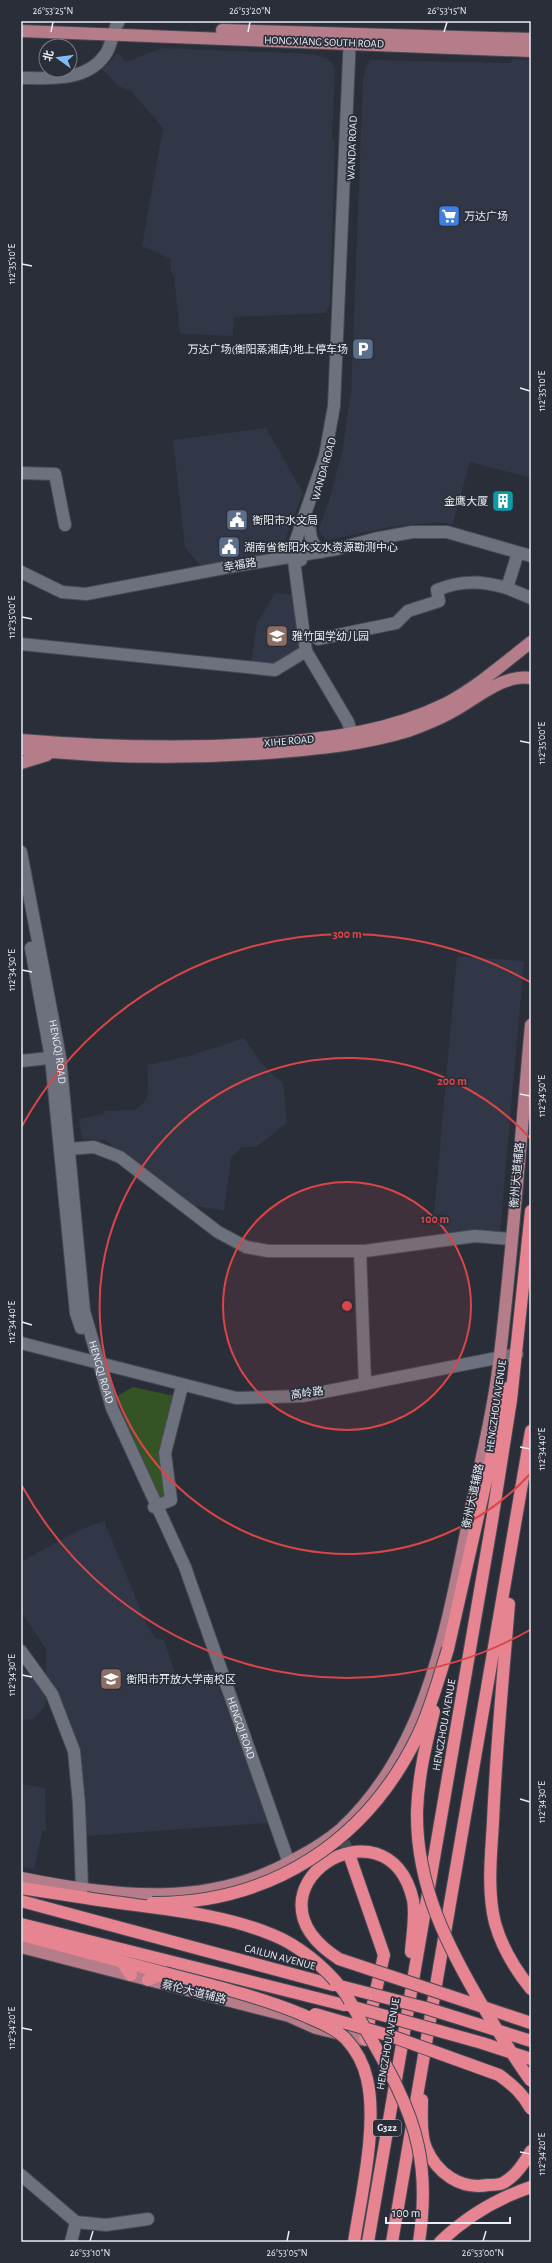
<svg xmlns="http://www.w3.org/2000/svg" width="552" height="2263" font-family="'Alegreya Sans','Noto Sans SC',sans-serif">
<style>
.built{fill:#313747}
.green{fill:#355425}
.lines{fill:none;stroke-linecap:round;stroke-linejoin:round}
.highway-tunnel{stroke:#474b55;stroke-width:12;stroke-dasharray:12 6;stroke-linecap:butt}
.minor-casing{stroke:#474a53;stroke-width:14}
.major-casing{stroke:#474a53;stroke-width:14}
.highway-casing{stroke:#474a53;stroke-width:14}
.minor{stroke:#6c717d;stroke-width:12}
.major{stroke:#b57c89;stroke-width:12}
.highway{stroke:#e68491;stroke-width:12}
.highway-bridge-casing{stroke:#474a53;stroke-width:14;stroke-linecap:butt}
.highway-bridge{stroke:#e68491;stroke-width:12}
.ticks{fill:none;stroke:#eaedf4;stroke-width:1.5}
.ring{fill:none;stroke:#d94647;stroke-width:2}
.labels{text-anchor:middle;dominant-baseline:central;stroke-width:3.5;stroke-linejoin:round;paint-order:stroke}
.shield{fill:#2a2e39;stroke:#b0b4bc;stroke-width:1}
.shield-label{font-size:10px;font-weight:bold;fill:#eaedf4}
.street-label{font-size:11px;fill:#eaedf4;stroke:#2a2e39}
.poi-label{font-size:11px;fill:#eaedf4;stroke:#2a2e39;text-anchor:start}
.centre{fill:#d94647;stroke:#2a2e39;stroke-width:2}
.ring-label{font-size:12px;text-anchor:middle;font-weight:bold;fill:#d94647;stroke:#2a2e39;stroke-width:3.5;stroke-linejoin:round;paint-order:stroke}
.neatline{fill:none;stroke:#eaedf4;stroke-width:1.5}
.ticks-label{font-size:10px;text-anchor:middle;fill:#eaedf4}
</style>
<rect width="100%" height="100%" fill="#2a2e39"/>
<path class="built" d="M162 48 314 54 326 58 333 64 335 73 332 139 335 143 330 304 326 313 234 317 233 336 180 334 174 275 171 272V259L142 246 163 128 131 91 118 86 100 67 107 65 117 53 126 62Z
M512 59 531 60V478L470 462 453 524 438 522 390 527 328 540 322 536 319 529 330 497 342 453 351 393 363 79 366 67 370 60 511 63Z
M266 428 303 493 282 548H276V553H267L201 566 185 548 173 440Z
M275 593 296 595 299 650 279 665 251 662 257 623Z
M457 956 524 961 500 1233 444 1236 445 1215 434 1214Z
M244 1038 260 1061 275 1077 283 1082 287 1123 256 1147H242L231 1157 224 1211 192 1205 166 1188 138 1164 105 1140 82 1139 79 1119 104 1114 105 1111 135 1110 143 1104 147 1096 148 1084 147 1065 189 1056Z
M104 1521 147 1625 155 1638 164 1640 177 1679 213 1669 268 1823 87 1836 76 1740 63 1706 46 1679V1649L21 1611V1562L79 1530Z
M21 1666 44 1691 47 1699 43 1709 34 1719 21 1720Z
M21 1784 45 1788 46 1831H42L34 1869 21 1867Z"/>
<path class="green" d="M133 1387 174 1396 166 1496 157 1500 116 1397Z"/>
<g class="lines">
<path class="highway-tunnel" d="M344 1842 350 1857"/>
<g class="minor-casing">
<g id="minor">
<path d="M21 78C50 78 86 82 105 55 112 46 112 31 119 21"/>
<path d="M21 473 55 474 65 525"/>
<path d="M309 521C310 535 310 543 321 552"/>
<path d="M301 560 297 557 295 543 325 456 334 406 350 35"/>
<path d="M294 561 306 651 348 722 352 735"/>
<path d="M21 572 62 592 86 594 229 567 337 549 374 539 412 532H447L531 556"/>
<path d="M507 588 531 598"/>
<path d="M318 639 396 623 408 611 439 601 437 590C461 580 482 581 507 588L517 556"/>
<path d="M21 644 275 670 306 651"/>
<path id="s1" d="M21 852 60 1057 84 1311 112 1408 185 1567 289 1863"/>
<path d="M31 948 51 1058 76 1313 81 1328"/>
<path d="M21 1061 58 1057"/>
<path d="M68 1149 94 1147 120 1157 218 1232 246 1247 268 1251H365L475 1236 511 1239"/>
<path d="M360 1251 365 1384"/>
<path d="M21 1343 236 1398 303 1396 517 1354"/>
<path d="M154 1507 171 1500 165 1453 182 1386"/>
<path d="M21 1651 52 1694 74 1751 79 1804 82 1888"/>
<path d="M21 2175 76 2222 106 2225 148 2219"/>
<path d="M71 2242 76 2222"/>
</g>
</g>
<g class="major-casing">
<path id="major" d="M222 30 531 39
M21 31 531 51
M21 740C104 747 189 749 272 743 332 738 390 731 445 704 477 687 503 664 531 642
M21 749C103 758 187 759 268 753 316 749 362 745 408 731 422 726 437 720 450 713 474 701 503 673 531 678
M21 763 47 755
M21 1878C116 1897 210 1909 297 1858 312 1850 328 1840 341 1829 426 1750 446 1631 468 1523 479 1467 494 1411 500 1355 513 1245 521 1135 531 1025
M21 1947 289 2016 316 2028 365 2040"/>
</g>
<g class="highway-casing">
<path id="highway" d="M509 1604C503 1677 496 1750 493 1822 491 1855 487 1891 495 1923 502 1948 514 1968 531 1989
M448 1649 507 1388
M350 1857 384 1955 365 2039
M21 1888 86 1898
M21 1901 333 1985
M21 1924 344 2005
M21 1935 165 1973
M339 1959C231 1890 388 1791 413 1900 416 1915 412 1936 411 1952
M122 1962 131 1975
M148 1980 165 1973
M422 2100C422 2114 420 2134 426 2148 437 2173 460 2190 488 2185 493 2185 499 2185 503 2183 516 2176 524 2163 531 2151
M368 2242 492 1521 511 1400 531 1211
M392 2242 531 1431
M440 2242C467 2216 495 2199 531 2187"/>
</g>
<use href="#minor" class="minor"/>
<use href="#major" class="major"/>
<use href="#highway" class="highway"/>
<g class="highway-bridge-casing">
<path id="highway-bridge" d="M434 1711C426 1744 418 1777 417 1812 416 1886 448 1948 485 2010 500 2034 514 2058 531 2081
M86 1898C147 1908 216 1911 273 1935 298 1945 325 1967 342 1989 350 1999 356 2013 363 2025 385 2063 409 2103 418 2146 425 2178 424 2209 419 2242
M152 1903C271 1904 367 1841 418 1735 431 1708 439 1677 448 1649
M339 1959 531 2023
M165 1973C211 1985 257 1996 301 2014 316 2021 334 2027 346 2039 356 2050 364 2065 367 2079 378 2125 361 2196 354 2242
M336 1985 426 2008 531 2041
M350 2006 482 2043 531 2059
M315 2014 391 2036 499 2075C513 2085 523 2094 531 2109"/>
</g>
<use href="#highway-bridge" class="highway-bridge"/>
</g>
<path class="ticks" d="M51 32 53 22M248 32 250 22M444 32 447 22M22 264 32 266M520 388 530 391M22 617 32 619M520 741 530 743M22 970 32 972M520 1094 530 1096M22 1322 32 1325M520 1447 530 1449M22 1675 32 1677M520 1799 530 1802M22 2028 32 2030M520 2152 530 2154M90 2241 93 2231M287 2241 289 2231M483 2241 486 2231"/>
<circle cx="347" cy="1306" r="124" fill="#d94647" fill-opacity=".12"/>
<g class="ring">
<circle cx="347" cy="1306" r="124"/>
<path d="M530 1474A248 248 0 1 1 530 1138"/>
<path d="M530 1630A372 372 0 0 1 22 1486M22 1126A372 372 0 0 1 530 982"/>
</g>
<defs>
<g id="supermarket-square" transform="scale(1.15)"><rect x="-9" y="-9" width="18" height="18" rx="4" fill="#3f7fe0" stroke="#2a2e39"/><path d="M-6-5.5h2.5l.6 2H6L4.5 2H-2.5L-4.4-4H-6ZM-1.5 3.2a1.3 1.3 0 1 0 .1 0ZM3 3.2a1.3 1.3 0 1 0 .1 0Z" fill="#fff"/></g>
<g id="parking-square" transform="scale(1.15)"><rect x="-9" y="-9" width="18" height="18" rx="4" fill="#5c6f8a" stroke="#2a2e39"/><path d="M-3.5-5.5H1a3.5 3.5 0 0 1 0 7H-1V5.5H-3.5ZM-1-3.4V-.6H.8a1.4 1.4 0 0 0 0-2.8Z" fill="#fff"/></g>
<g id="building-square" transform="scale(1.15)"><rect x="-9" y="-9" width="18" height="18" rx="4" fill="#0f9aa8" stroke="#2a2e39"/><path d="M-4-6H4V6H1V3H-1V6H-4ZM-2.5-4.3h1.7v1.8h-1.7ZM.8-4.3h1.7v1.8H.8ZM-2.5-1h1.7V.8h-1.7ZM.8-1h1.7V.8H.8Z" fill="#fff"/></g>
<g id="civic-square" transform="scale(1.15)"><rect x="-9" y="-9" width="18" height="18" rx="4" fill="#5c6f8a" stroke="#2a2e39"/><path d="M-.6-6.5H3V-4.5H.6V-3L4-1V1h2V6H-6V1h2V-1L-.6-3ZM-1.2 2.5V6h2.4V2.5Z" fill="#fff"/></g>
<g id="school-square" transform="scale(1.15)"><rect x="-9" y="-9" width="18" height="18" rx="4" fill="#8d6e63" stroke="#2a2e39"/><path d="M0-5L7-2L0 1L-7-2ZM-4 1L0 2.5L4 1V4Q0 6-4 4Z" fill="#fff"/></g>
<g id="university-square" transform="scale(1.15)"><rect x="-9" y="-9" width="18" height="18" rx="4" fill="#8d6e63" stroke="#2a2e39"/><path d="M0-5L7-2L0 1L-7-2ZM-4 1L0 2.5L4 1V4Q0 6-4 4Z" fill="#fff"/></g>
</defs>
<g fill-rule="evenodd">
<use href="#supermarket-square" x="449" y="216"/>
<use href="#parking-square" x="363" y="349"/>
<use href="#building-square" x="503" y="501"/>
<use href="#civic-square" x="237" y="520"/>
<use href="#civic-square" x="229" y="547"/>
<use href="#school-square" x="277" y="636"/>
<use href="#university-square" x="111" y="1679"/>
</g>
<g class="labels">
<rect class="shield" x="373" y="2120" width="28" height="16" rx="3"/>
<g class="shield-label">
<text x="387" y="2128">G322</text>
</g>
<g class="street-label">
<text transform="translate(324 42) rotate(2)">HONGXIANG SOUTH ROAD</text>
<text transform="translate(352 148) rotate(-88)">WANDA ROAD</text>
<text transform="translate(324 469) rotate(-74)">WANDA ROAD</text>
<text transform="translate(240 565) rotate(-9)">幸福路</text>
<text transform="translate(289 741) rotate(-5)">XIHE ROAD</text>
<text stroke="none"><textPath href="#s1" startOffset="203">HENGQI ROAD</textPath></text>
<text transform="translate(517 1175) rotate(-85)">衡州大道辅路</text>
<text stroke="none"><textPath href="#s1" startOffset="527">HENGQI ROAD</textPath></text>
<text transform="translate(307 1393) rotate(-8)">高岭路</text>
<text transform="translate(496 1406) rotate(-82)">HENGZHOU AVENUE</text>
<text transform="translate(473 1496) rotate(-78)">衡州大道辅路</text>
<text transform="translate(444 1725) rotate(-80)">HENGZHOU AVENUE</text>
<text stroke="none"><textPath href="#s1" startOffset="910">HENGQI ROAD</textPath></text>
<text transform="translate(280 1957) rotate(15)">CAILUN AVENUE</text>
<text transform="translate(194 1992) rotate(14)">蔡伦大道辅路</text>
<text transform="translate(388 2044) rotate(-80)">HENGZHOU AVENUE</text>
</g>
<g class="poi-label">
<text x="464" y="216">万达广场</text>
<text x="348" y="349" text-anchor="end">万达广场(衡阳蒸湘店)地上停车场</text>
<text x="488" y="501" text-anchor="end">金鹰大厦</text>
<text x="252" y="520">衡阳市水文局</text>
<text x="244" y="547">湖南省衡阳水文水资源勘测中心</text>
<text x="292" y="636">雅竹国学幼儿园</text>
<text x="126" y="1679">衡阳市开放大学南校区</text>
</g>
</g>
<circle cx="347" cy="1306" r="6" class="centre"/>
<g class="ring-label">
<text x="347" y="938">300 m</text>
<text x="452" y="1085">200 m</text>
<text x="435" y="1223">100 m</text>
</g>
<rect width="552" height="2263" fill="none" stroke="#2a2e39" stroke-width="44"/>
<g transform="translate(58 58) rotate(284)"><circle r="19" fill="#2a2e39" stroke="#777a84"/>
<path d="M0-3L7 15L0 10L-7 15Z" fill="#7fbdfa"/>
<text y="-6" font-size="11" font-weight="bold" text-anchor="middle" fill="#eaedf4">北</text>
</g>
<path d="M386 2217v6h124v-6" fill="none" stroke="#eaedf4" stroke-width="2"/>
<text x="392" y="2217" font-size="12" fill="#eaedf4" stroke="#2a2e39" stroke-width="3" paint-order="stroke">100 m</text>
<rect x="22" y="22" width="508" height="2219" class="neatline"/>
<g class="ticks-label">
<text x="53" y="14">26°53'25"N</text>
<text x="250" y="14">26°53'20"N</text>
<text x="447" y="14">26°53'15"N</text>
<text transform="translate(11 264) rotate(-90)" y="4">112°35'10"E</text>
<text transform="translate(541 391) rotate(-90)" y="4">112°35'10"E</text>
<text transform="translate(11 617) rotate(-90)" y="4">112°35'00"E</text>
<text transform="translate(541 743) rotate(-90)" y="4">112°35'00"E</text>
<text transform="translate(11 970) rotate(-90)" y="4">112°34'50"E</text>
<text transform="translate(541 1096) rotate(-90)" y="4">112°34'50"E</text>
<text transform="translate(11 1322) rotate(-90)" y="4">112°34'40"E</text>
<text transform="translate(541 1449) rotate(-90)" y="4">112°34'40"E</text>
<text transform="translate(11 1675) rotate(-90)" y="4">112°34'30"E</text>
<text transform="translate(541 1802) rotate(-90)" y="4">112°34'30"E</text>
<text transform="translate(11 2028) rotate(-90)" y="4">112°34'20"E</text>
<text transform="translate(541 2154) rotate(-90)" y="4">112°34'20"E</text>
<text x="90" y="2256">26°53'10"N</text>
<text x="287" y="2256">26°53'05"N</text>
<text x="483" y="2256">26°53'00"N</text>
</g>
</svg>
